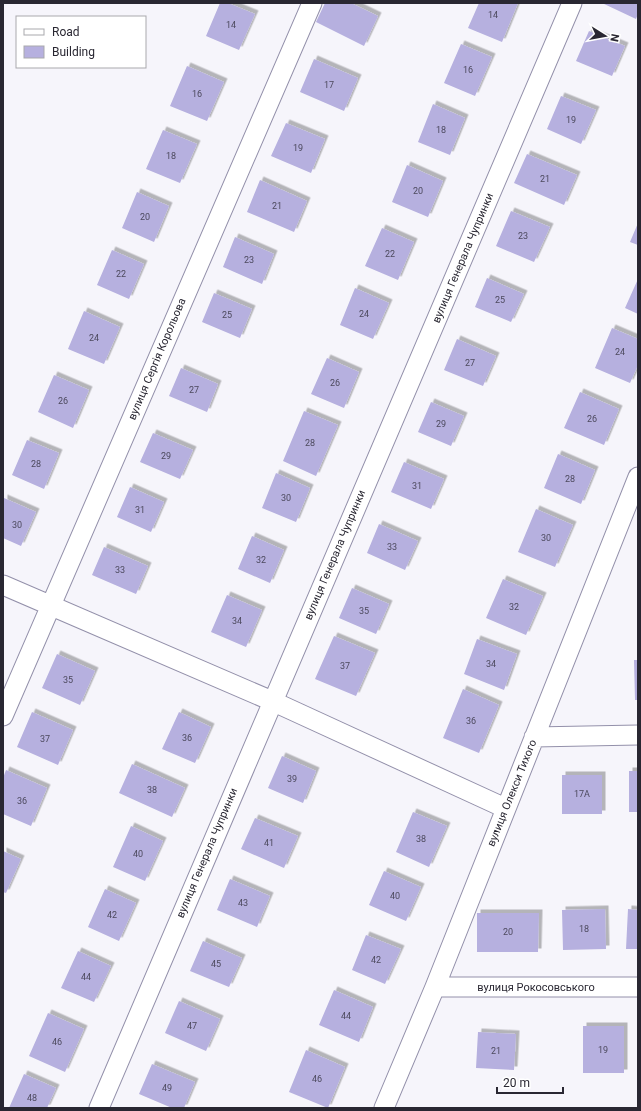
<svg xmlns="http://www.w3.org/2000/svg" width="641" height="1111" font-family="Roboto,sans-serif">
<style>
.building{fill:#b6b0df;filter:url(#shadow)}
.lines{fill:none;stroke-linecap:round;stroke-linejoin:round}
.minor-casing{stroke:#9390aa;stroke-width:21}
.minor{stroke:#fff;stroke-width:19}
.labels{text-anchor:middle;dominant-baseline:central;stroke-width:4;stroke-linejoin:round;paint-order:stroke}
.number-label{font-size:9px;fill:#4c495d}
.street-label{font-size:11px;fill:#292732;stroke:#fff}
</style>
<defs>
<filter id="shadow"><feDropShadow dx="3.5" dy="-3.5" stdDeviation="0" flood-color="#0004"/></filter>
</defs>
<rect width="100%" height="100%" fill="#f6f5fb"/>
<path class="building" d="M220 3H228L255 14 239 50 206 36Z
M325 3H351L378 16 364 46 316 22Z
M479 3H518L502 42 468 28Z
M602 3H638V14L636 19Z
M589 31 625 46 612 76 576 61Z
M461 44 492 57 475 96 444 83Z
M314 59 358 78 344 111 300 92Z
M187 66 224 82 207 121 170 106Z
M561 96 596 110 581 144 547 129Z
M433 104 465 118 450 155 418 142Z
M286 123 325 139 311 173 271 156Z
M163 130 197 144 180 183 146 169Z
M527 154 577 175 564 205 514 183Z
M407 165 443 181 428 217 392 202Z
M260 180 307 201 294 232 247 212Z
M137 192 169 206 154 242 122 228Z
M511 211 550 227 534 262 496 246Z
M638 223V245L630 242Z
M382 228 414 242 398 280 365 266Z
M235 237 274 254 262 284 223 267Z
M112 250 144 264 129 299 97 285Z
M487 278 524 294 511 322 475 307Z
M638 279V314L625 308Z
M355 288 389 303 373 339 340 325Z
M214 293 252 309 240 338 202 322Z
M84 311 120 327 104 364 68 349Z
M612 328 638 339V365L630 383 595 368Z
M457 339 496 356 483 386 444 370Z
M327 358 359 372 344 408 311 394Z
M181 368 218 384 207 412 169 396Z
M54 375 89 390 73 428 38 412Z
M580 392 619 409 604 445 564 428Z
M431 402 464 416 451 446 418 432Z
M304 411 338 425 316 476 283 461Z
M153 433 193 450 180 479 140 462Z
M27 440 59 453 44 489 12 475Z
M558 454 595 470 581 504 544 488Z
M404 462 444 479 431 509 391 492Z
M276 473 310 488 296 522 262 508Z
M130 487 164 502 151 532 117 517Z
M4 498 36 512 21 546 3 538Z
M536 509 573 525 555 567 518 552Z
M379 524 418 541 405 570 367 553Z
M252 536 284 550 270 583 238 569Z
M104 547 148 566 136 594 92 575Z
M503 579 543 596 526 635 486 618Z
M352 588 389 604 376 634 339 618Z
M227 595 262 610 246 647 211 632Z
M334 636 375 653 356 696 315 679Z
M477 639 517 654 504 690 464 674Z
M57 654 95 671 80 705 42 688Z
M634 660H638V700H635Z
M463 689 499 705 479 753 443 738Z
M32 712 73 730 58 765 17 747Z
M179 712 211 727 195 763 162 749Z
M282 756 316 771 303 803 268 788Z
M132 764 185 788 172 817 119 793Z
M6 770 47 788 31 826 3 814V778Z
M629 771H638V812H629Z
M562 775H602V814H562Z
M413 812 447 826 429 867 396 852Z
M255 818 298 836 284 868 241 849Z
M131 826 163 841 145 881 113 867Z
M3 851 21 859 6 893 3 892Z
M384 871 421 887 406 921 369 905Z
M230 879 270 896 257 927 217 910Z
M105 889 136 903 119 941 88 927Z
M605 909 606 949 563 950 562 910Z
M628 909 638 910V949H626Z
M477 913H539L538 952H477Z
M366 935 401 949 385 984 352 970Z
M203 941 242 958 229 987 190 971Z
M78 951 111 966 94 1002 61 988Z
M334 990 373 1007 359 1042 319 1025Z
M179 1001 220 1019 206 1051 165 1033Z
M48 1013 84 1029 65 1072 29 1056Z
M583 1026H624V1073H583Z
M478 1032 516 1034 514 1070 476 1068Z
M306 1050 345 1067 328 1108 289 1092Z
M152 1064 195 1082 184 1108H172L139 1094Z
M24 1074 56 1088 47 1108H9Z"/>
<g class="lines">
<g class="minor-casing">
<path id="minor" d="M3 585 272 701 505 808
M3 716 312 3
M534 737 638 735
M435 987H638
M99 1108 572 3
M384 1108 435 987 638 477"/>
</g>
<use href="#minor" class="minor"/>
</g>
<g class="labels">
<g class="number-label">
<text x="493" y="15">14</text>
<text x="231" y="25">14</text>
<text x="468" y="70">16</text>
<text x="329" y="85">17</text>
<text x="197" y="94">16</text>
<text x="571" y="120">19</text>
<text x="441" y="130">18</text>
<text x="298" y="148">19</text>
<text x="171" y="156">18</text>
<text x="545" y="179">21</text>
<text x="418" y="191">20</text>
<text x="277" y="206">21</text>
<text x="145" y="217">20</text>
<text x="523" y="236">23</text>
<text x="390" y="254">22</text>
<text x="249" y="260">23</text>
<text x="121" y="274">22</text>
<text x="500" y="300">25</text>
<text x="364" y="314">24</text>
<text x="227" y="315">25</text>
<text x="94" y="338">24</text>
<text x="620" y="352">24</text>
<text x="470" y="363">27</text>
<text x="335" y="383">26</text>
<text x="194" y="390">27</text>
<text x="63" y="401">26</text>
<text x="592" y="419">26</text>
<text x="441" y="424">29</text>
<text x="310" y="443">28</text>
<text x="166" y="456">29</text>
<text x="36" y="464">28</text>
<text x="570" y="479">28</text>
<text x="417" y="486">31</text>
<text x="286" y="498">30</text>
<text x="140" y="510">31</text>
<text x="17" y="525">30</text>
<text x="546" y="538">30</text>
<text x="392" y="547">33</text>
<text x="261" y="560">32</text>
<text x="120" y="570">33</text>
<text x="514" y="607">32</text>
<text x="364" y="611">35</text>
<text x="237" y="621">34</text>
<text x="491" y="664">34</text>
<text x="345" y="666">37</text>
<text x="68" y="680">35</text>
<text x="471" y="721">36</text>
<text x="187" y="738">36</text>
<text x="45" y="739">37</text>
<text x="292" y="779">39</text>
<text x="152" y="790">38</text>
<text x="582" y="794">17А</text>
<text x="22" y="801">36</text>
<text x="421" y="839">38</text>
<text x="269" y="843">41</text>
<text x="138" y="854">40</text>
<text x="395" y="896">40</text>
<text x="243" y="903">43</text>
<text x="112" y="915">42</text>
<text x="584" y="929">18</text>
<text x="508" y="932">20</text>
<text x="376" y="960">42</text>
<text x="216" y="964">45</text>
<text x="86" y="977">44</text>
<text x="346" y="1016">44</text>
<text x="192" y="1026">47</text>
<text x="57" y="1042">46</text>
<text x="603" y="1050">19</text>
<text x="496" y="1051">21</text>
<text x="317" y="1079">46</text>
<text x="167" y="1088">49</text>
<text x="32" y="1098">48</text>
</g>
<g class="street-label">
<text transform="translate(463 258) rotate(-67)">вулиця Генерала Чупринки</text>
<text transform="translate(157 359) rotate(-67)">вулиця Сергія Корольова</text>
<text transform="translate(335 555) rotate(-67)">вулиця Генерала Чупринки</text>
<text transform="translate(512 793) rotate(-68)">вулиця Олекси Тихого</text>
<text transform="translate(207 853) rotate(-67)">вулиця Генерала Чупринки</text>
<text x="536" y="987">вулиця Рокосовського</text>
</g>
</g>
<rect width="641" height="1111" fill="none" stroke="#292732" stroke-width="8"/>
<rect x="16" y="16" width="130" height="52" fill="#ffffff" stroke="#a9a9ad"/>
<rect x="24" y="29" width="20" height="6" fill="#ffffff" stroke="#a9a9ad"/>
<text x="52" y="36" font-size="12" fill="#292732">Road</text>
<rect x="24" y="46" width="20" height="12" fill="#b6b0df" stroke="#a9a9ad"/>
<text x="52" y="56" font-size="12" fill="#292732">Building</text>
<g transform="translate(605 36) rotate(101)" stroke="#ffffff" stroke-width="3" paint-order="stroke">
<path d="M0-3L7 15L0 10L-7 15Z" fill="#292732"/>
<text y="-6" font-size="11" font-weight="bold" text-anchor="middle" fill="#292732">N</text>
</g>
<path d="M497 1087v6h66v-6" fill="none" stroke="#292732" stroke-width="2"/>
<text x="503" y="1087" font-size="12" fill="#292732" stroke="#ffffff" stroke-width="3" paint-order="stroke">20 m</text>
</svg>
